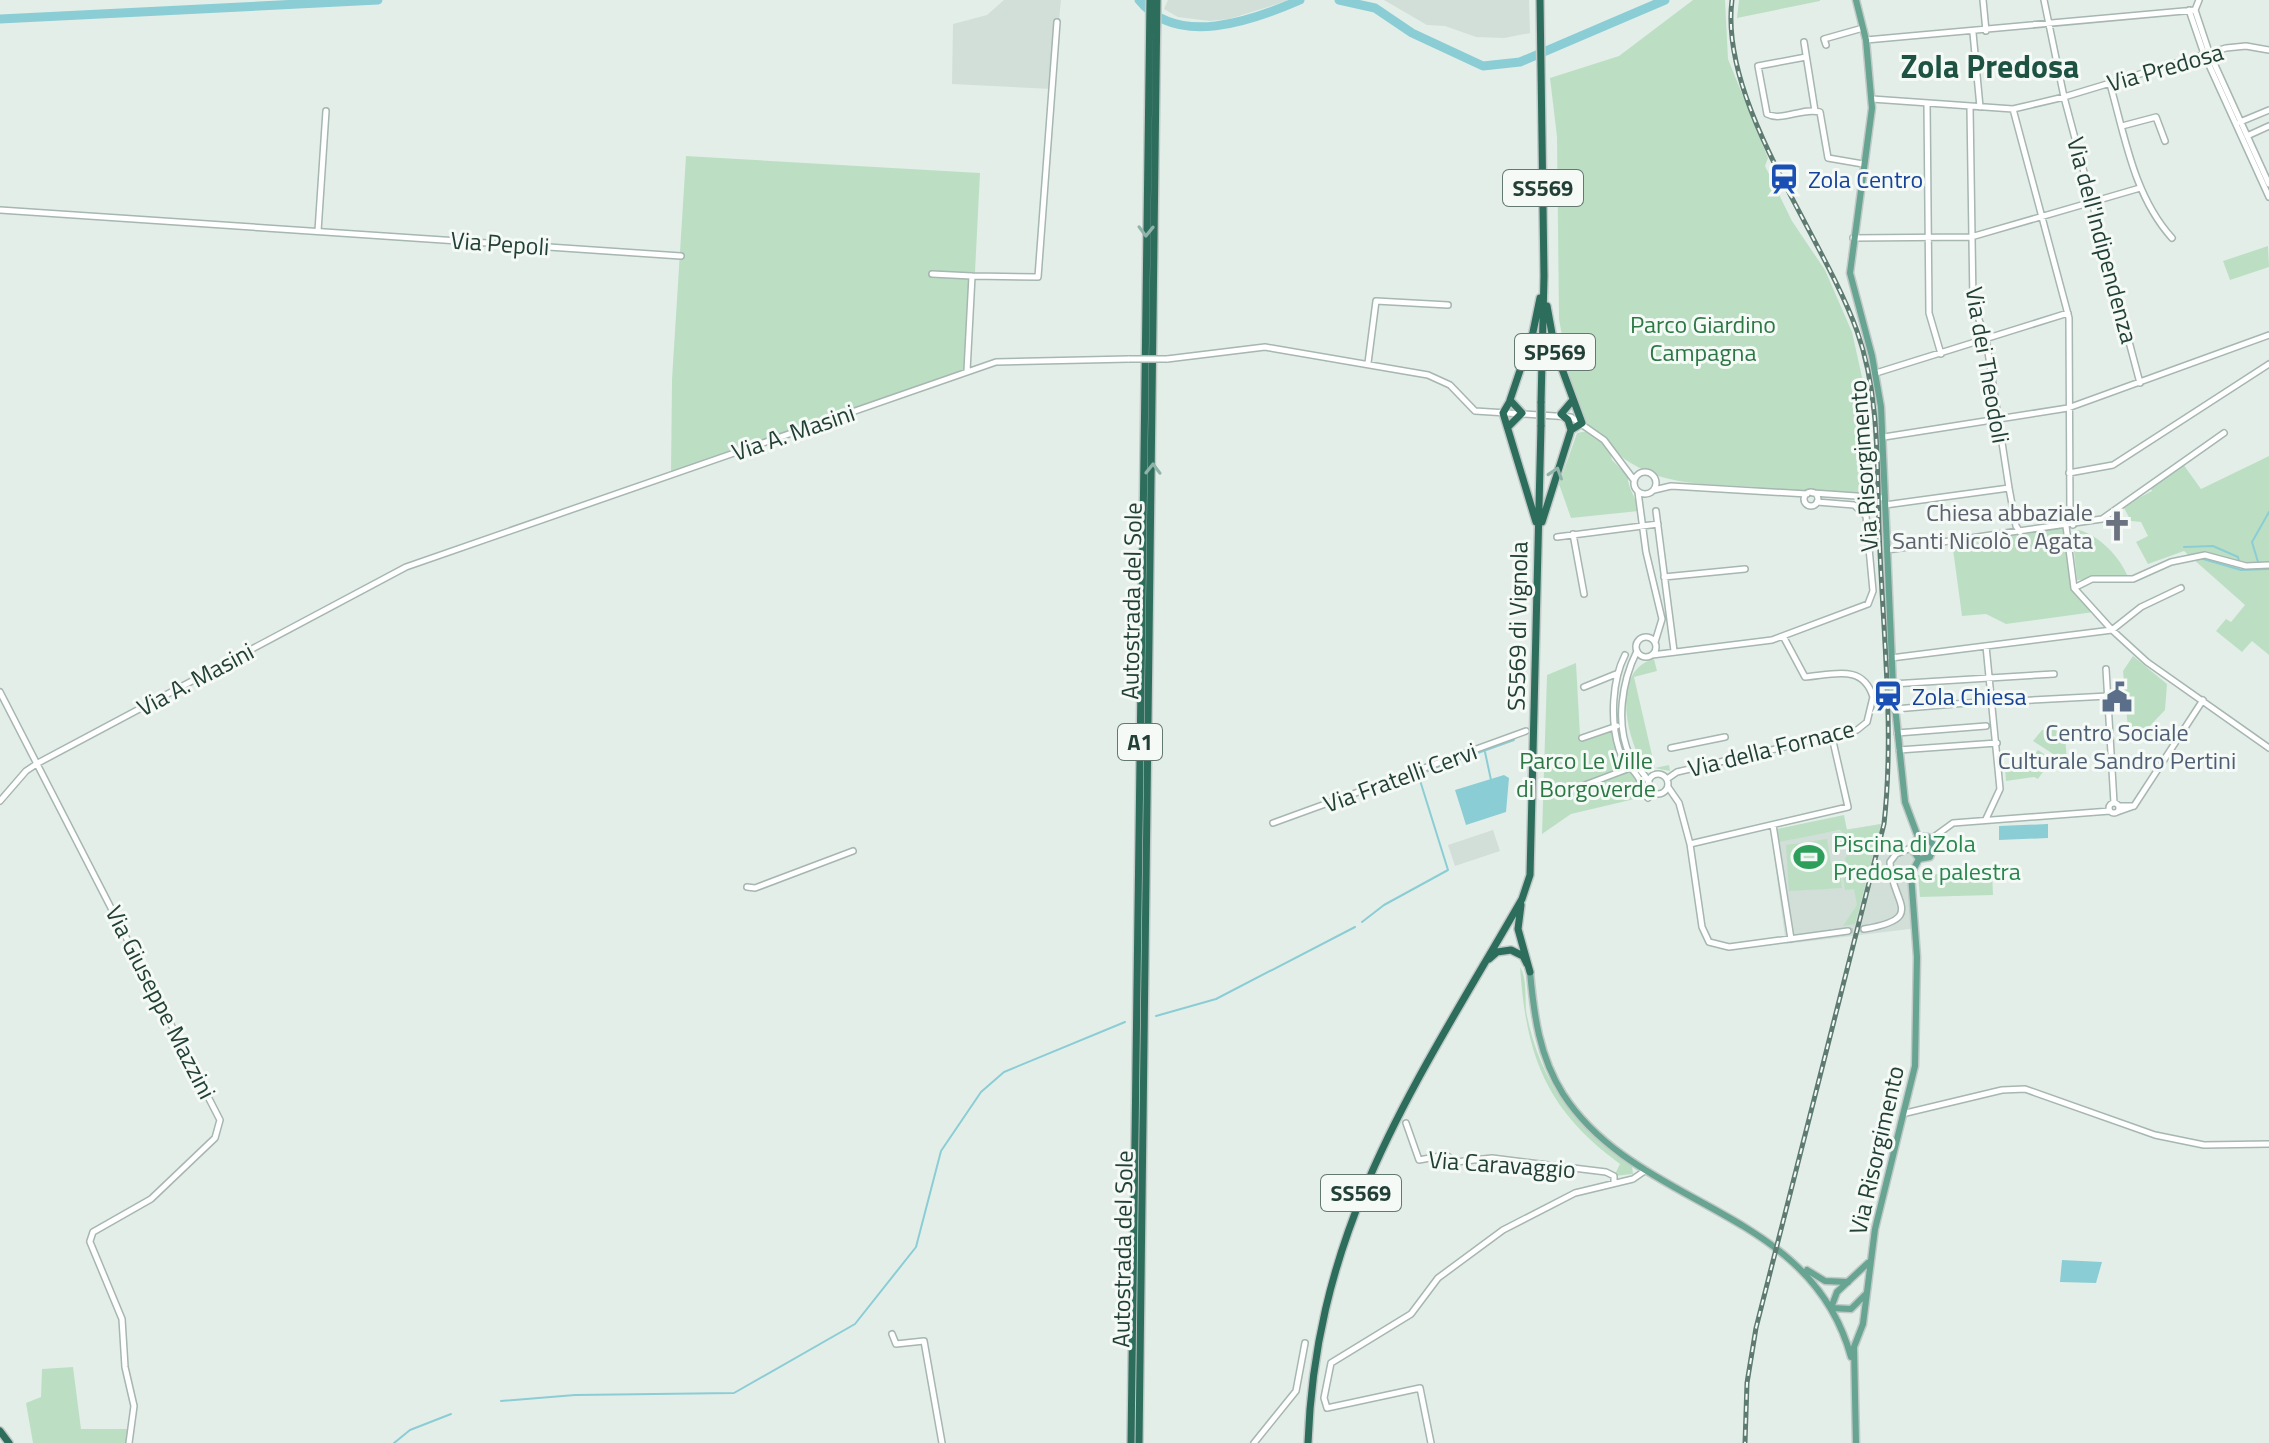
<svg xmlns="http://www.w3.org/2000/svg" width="2269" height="1443" font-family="'Titillium Web',sans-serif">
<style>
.built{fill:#d2ded8}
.green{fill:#bcdfc4}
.water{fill:#8bcdd4}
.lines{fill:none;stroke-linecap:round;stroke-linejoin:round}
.stream{stroke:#8bcdd4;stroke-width:2}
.river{stroke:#8bcdd4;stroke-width:9}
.minor-tunnel{stroke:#bdcbc5;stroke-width:5;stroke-dasharray:5 2.5;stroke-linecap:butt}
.minor-casing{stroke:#a6b6b0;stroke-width:8}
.major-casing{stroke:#c1cac7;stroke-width:9}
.highway-casing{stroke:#c1cac7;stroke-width:10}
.minor{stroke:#fff;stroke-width:5}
.major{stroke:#67a491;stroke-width:6}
.highway{stroke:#2d6d5c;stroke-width:7}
.rail-casing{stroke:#5d7b71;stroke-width:5}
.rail{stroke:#f5faf7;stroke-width:2;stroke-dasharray:6;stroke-linecap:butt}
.minor-bridge-casing{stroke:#a6b6b0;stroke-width:8;stroke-linecap:butt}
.highway-bridge-casing{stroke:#c1cac7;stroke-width:10;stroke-linecap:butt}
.minor-bridge{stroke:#fff;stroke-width:5}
.highway-bridge{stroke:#2d6d5c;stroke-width:7}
.oneway{stroke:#91b4aa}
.labels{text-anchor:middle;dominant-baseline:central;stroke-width:6;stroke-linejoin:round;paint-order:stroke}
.shield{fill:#f5faf7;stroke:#627870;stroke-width:2}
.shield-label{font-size:22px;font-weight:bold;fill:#234036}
.street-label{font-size:24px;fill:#234036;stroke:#f5faf7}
.transit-label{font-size:24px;fill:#164399;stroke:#f5faf7;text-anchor:start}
.park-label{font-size:24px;fill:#2b7845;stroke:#f5faf7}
.worship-label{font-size:24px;fill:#5b616d;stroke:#f5faf7;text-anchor:end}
.service-label{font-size:24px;fill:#4e5e75;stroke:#f5faf7}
.leisure-label{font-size:24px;fill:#27864d;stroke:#f5faf7;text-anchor:start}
.district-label{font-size:32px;font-weight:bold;fill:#1e5343;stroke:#f5faf7}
</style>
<rect width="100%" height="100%" fill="#e4eee9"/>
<path class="built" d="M1004 0H1061L1052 89 952 84 953 24 987 15Z
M1168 0H1287V1L1229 19 1210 21 1178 17 1164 9Z
M1384 0H1529L1530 33 1504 38 1476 37 1445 26 1427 25Z
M1881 824 1877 847 1914 846 1918 928 1786 944 1772 841Z
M1493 830 1500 851 1455 866 1448 845Z"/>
<path class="green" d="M1693 0H1725L1728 59 1768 158 1765 166 1792 221 1825 270 1852 332 1866 395 1874 497 1761 491 1756 487C1696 483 1656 488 1608 446L1612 460 1628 476C1627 488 1637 498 1639 511L1571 518 1559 484 1577 433 1588 431 1607 446 1583 425 1569 375 1559 319 1557 137 1550 78 1619 56Z
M1739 0H1820V1L1737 18Z
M686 156 980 173 970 372 671 473 672 379Z
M2268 246 2269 267 2230 280 2223 261Z
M2269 456V655L2252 641 2242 652 2216 631 2226 619 2231 622 2245 605 2184 551 2148 564 2136 542 2148 536 2141 522 2131 521 2123 506 2152 491 2150 487 2183 464 2201 489Z
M2066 528 2071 580 2094 612 2006 624 1986 614 1962 616 1952 542Z
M2079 530C2100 536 2120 557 2128 577L2077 580 2072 532Z
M2133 656 2167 684 2165 710 2147 729 2128 730 2123 671Z
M1654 659 1657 671 1634 677 1655 768 1669 765 1670 771 1644 766C1626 738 1611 670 1654 659Z
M1576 663 1580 736 1614 724 1617 749 1623 765 1637 779 1639 794 1643 797 1571 814 1542 834 1547 675Z
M2052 729 2065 734 2067 763 2033 741 2042 730Z
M2038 750 2052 759 2038 779 2034 777 2006 781 2005 769 2025 766Z
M1844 815 1847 830 1881 824 1855 924 1843 926 1857 905 1854 889 1845 890 1843 874 1847 872 1845 858 1856 845 1854 833 1846 836 1840 830 1779 842 1777 829Z
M1827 839 1832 869 1839 868 1842 888 1789 891 1786 845Z
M1992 871 1993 895 1920 897 1918 875Z
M1520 967C1528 979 1524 1001 1527 1016 1541 1083 1575 1128 1632 1166L1633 1174 1614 1176 1620 1164C1546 1110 1526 1056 1520 967Z
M73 1367 81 1429H129L128 1443H33L26 1403 41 1397 42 1369Z"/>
<path class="water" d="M1504 775 1509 778 1506 812 1466 825 1455 790Z
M2048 824V838L1999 840V826Z
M2062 1260 2102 1262 2096 1283 2060 1282Z"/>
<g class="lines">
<path class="stream" d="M2184 547 2213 546 2238 557 2239 562
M2200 558 2241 570 2269 569
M2258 562 2252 542 2269 512
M1485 752 1491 780
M1425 772 1514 740
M1362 922 1384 905 1448 870 1418 774
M1156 1016 1216 999 1355 927
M501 1401 575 1395 734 1393 855 1324 916 1247 941 1151 981 1092 1004 1072 1125 1022
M394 1443 410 1430 451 1414"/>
<path class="river" d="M1139 0C1177 48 1252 21 1300 0
M1339 0 1375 8 1412 33 1483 66 1520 62 1665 0
M0 19 378 0"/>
<path class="minor-tunnel" d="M1848 931 1864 929"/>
<g class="minor-casing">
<path id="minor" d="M1983 0 1986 31
M2044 0 2064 97 2140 383
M2189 10 2204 54 2269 197
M2195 10 2209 52 2269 184
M2195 10 2199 0
M1973 33 1980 107
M1866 40 2195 10
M1804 42 1815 111
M1826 45 1824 39 1863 28
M1806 57 1758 66 1767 114C1782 122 1802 107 1820 112L1828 158 1863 164
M2110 84C2125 137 2134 196 2172 238
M1872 99 2013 109 2064 97 2226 48 2246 46 2269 50
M1927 103 1929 313 1941 354
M1970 107 1973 303 1986 339 2009 488 2016 526 2020 532
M2013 109 2069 318 2070 514 2073 525
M2240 122 2269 110
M2122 126 2156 117 2165 141
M2247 136 2269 126
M0 210 681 256
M318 231 326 111
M1853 238 1971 237 2140 188
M932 274 972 276
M1167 359 1265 347 1428 375 1450 385 1475 411 1571 417 1604 440 1634 480
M1368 363 1376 301 1448 305
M967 371 972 276 1038 277 1057 22
M1876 373 2068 313
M1884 437 2068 408 2269 335
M1634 483a11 11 0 1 1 22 0a11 11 0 1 1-22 0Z
M2069 473 2113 465 2269 364
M1654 490 1671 486 1807 494
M1638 492 1646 552 1662 619 1655 642
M1804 499a7 7 0 1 1 14 0a7 7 0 1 1-14 0Z
M1813 493 1885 498
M1885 505 2009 488
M1656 511 1674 651
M2066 526 2074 588 2112 630 2141 607 2181 588
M1573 534 1584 594
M1557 537 1658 524
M1887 550 2102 519 2224 433
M1664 577 1745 569
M2074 588 2092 579H2133L2171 562 2205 555 2246 566 2269 565
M1636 647a10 10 0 1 1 20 0a10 10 0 1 1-20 0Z
M1637 651C1622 681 1615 724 1630 756 1635 765 1643 772 1649 782
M1625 655C1612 680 1610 721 1619 749 1624 767 1643 773 1642 792L1648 798
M1652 655 1772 640 1868 604 1873 591 1866 516 1854 505 1817 502
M1891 658 2112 630 2147 662 2269 748
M2106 669 2114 803
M1892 684 2054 674
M1584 687 1616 674
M0 692 220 1120 215 1138 151 1199 93 1232 90 1241
M1995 702 2108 696
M1895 709 1991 701
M1897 733 1986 726
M1582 738 1617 726
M1671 748 1725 737
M1899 750 1997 743
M1648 784a10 10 0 1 1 20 0a10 10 0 1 1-20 0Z
M1667 779 1677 772 1857 730 1867 722 1873 697C1863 663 1832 675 1805 677L1783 636
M1585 785 1630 768
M1668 787 1679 803 1690 844 1702 927 1709 942 1729 947 1848 931
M0 801 26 771 38 763 406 567 996 362 1129 359
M2109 808a5 5 0 1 1 10 0a5 5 0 1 1-10 0Z
M2134 806 2203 700
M2117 812 2134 806H2119
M1986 819 2000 789 1986 646
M1273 823 1526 731
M1773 825 1791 939
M1931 839 1953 823 2110 811
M1690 844 1848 807 1832 737
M747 887 755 888 853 851
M1864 929C1929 918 1890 902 1890 862L1896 854 1911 848
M1906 1113 2002 1090 2025 1089 2155 1135 2204 1145 2269 1144
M1406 1123 1419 1160 1446 1155 1456 1162 1492 1158 1606 1172 1614 1176V1183
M90 1242 122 1319 125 1367 134 1406 129 1443
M892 1334 896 1344 924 1341 942 1443
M1254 1443 1296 1391 1305 1343
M1431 1443 1420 1388 1327 1408 1324 1398 1331 1363 1411 1314 1438 1278 1503 1230 1575 1193 1633 1179 1646 1170"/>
</g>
<g class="major-casing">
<path id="major" d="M1856 0 1866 40 1872 108 1850 273 1872 356 1881 407 1893 687 1905 802 1918 837
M1918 837H1928L1934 846 1930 857 1919 859
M1918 837 1911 848 1919 859
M1530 972C1534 1015 1539 1056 1563 1094 1638 1210 1810 1206 1851 1357
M1807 1270 1825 1281 1848 1282
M1831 1308 1837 1292 1868 1263
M1831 1308 1851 1309 1865 1295
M1856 1443 1854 1347 1863 1324 1875 1229 1915 1066 1917 957 1911 874 1919 859"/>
</g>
<g class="highway-casing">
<path id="highway" d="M1540 0 1544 276 1541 403
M1547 306 1555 350 1582 423 1571 430
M1510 401 1503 413 1536 522
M1509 426 1522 413 1510 400 1533 332 1540 298
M1542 522 1571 430 1568 420 1561 414 1572 401
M1521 905 1518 929 1530 972
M1489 959 1497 952 1511 950 1523 956 1527 964
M0 1431 9 1443
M1131 1443 1150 0
M1139 1443 1157 0
M1308 1443C1316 1223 1417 1082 1522 899L1530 875 1541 425"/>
</g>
<use href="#minor" class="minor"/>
<use href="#major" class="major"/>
<use href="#highway" class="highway"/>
<g class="rail-casing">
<path id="rail" d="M1732 0C1719 103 1822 234 1857 331 1882 401 1876 479 1880 552 1884 644 1894 734 1884 824L1756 1328 1747 1383 1745 1443"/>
</g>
<use href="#rail" class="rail"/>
<g class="minor-bridge-casing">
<path id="minor-bridge" d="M1129 359H1167"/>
</g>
<g class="highway-bridge-casing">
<path id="highway-bridge" d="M1541 425V403"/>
</g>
<use href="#minor-bridge" class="minor-bridge"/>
<use href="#highway-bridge" class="highway-bridge"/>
</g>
<defs><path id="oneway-chevron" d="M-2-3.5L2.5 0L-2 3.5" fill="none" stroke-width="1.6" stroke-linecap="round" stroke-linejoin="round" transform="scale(2)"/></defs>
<g class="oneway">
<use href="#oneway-chevron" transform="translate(1146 231) rotate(91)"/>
<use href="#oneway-chevron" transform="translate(1153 469) rotate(-89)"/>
<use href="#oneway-chevron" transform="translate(1556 473) rotate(-72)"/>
</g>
<defs>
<g id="station-bare" transform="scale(2.4)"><path d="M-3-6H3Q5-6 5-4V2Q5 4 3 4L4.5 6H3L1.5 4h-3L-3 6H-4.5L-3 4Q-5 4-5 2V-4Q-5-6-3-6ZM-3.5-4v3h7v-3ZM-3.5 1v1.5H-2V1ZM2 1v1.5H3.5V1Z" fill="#1a4fb4" stroke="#f5faf7" stroke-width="2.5" paint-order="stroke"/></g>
<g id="church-bare" transform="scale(2.4)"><path d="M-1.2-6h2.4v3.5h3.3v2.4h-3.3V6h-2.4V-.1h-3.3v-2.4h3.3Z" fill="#6b7280" stroke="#f5faf7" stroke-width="2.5" paint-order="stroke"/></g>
<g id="civic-bare" transform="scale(2.4)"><path d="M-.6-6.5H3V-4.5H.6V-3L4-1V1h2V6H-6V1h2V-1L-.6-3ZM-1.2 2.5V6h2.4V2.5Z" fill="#5c6f8a" stroke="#f5faf7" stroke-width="2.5" paint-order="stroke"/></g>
<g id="stadium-bare" transform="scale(2.4)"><path d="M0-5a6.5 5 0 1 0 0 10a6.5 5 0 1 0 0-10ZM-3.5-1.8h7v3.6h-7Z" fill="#2e9e5b" stroke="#f5faf7" stroke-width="2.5" paint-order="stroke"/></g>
</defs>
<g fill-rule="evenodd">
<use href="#station-bare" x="1784" y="179"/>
<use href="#church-bare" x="2117" y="526"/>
<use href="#station-bare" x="1888" y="696"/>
<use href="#civic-bare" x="2117" y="697"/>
<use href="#stadium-bare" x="1809" y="857"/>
</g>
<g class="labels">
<g class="shield">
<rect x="1503" y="170" width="80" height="36" rx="6"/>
<rect x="1515" y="334" width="80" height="36" rx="6"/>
<rect x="1118" y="724" width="44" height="36" rx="6"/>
<rect x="1321" y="1175" width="80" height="36" rx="6"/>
</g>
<g class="shield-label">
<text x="1543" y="188">SS569</text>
<text x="1555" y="352">SP569</text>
<text x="1140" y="742">A1</text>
<text x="1361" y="1193">SS569</text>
</g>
<g class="street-label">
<text transform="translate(2165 67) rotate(-16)">Via Predosa</text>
<text transform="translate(2103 240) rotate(75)">Via dell'Indipendenza</text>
<text transform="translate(500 243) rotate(4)">Via Pepoli</text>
<text transform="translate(1988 365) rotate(80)">Via dei Theodoli</text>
<text transform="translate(793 432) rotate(-19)">Via A. Masini</text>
<text transform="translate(1863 466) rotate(-94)">Via Risorgimento</text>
<text transform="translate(1131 601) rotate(-89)">Autostrada del Sole</text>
<text transform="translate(1517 626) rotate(-89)">SS569 di Vignola</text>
<text transform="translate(195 679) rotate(-28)">Via A. Masini</text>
<text transform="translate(1771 748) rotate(-14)">Via della Fornace</text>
<text transform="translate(1400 777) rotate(-20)">Via Fratelli Cervi</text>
<text transform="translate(161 1002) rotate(63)">Via Giuseppe Mazzini</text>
<text transform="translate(1876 1150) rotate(-77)">Via Risorgimento</text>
<text transform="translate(1502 1164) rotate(4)">Via Caravaggio</text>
<text transform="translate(1122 1249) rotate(-89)">Autostrada del Sole</text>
</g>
<g class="transit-label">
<text x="1808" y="179">Zola Centro</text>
<text x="1912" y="696">Zola Chiesa</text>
</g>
<g class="park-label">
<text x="1703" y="324">Parco Giardino<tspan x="1703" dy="28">Campagna</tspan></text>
<text x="1586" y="760">Parco Le Ville<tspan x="1586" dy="28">di Borgoverde</tspan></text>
</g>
<g class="worship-label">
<text x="2093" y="512">Chiesa abbaziale<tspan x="2093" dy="28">Santi Nicolò e Agata</tspan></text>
</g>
<g class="service-label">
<text x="2117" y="732">Centro Sociale<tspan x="2117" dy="28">Culturale Sandro Pertini</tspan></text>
</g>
<g class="leisure-label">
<text x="1833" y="843">Piscina di Zola<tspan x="1833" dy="28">Predosa e palestra</tspan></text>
</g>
<g class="district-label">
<text x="1990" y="66">Zola Predosa</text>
</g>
</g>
</svg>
